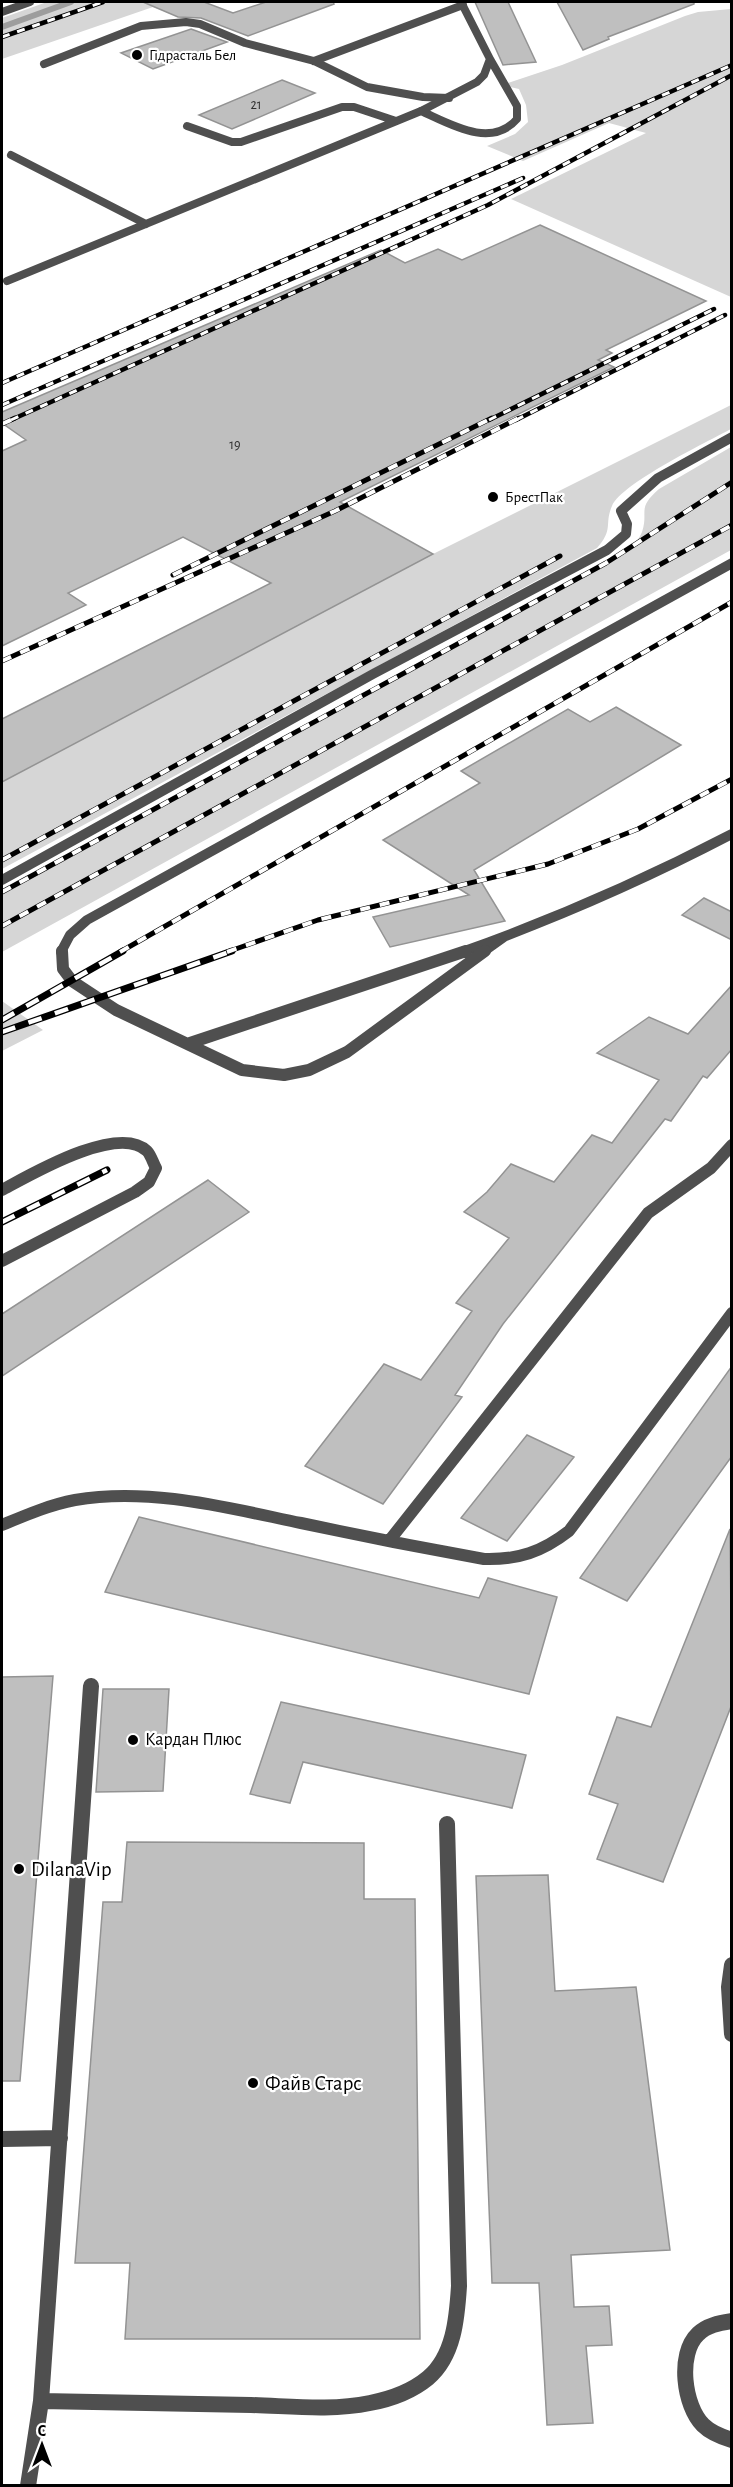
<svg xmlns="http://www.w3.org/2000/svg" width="733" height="2487" font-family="'Alegreya Sans',sans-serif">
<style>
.green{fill:#d6d6d6}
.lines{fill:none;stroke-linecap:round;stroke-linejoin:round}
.stream{stroke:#9d9d9d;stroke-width:6}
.building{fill:#bfbfbf;stroke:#939393;stroke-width:1.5}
.service-far3{stroke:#4f4f4f;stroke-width:8}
.service-far2{stroke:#4f4f4f;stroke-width:10}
.service-far1{stroke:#4f4f4f;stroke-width:12}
.service{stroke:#4f4f4f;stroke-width:16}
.minor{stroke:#4f4f4f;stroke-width:8}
.rail-far2-casing{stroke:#000;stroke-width:4.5}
.rail-far1-casing{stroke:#000;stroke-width:5}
.rail-casing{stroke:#000;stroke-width:7}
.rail-far2{stroke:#fff;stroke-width:3;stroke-dasharray:8;stroke-linecap:butt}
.rail-far1{stroke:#fff;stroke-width:4;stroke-dasharray:10;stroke-linecap:butt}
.rail{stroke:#fff;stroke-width:4.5;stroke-dasharray:14;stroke-linecap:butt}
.poi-dot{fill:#000;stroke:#fff;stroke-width:2}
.labels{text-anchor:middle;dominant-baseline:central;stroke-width:4.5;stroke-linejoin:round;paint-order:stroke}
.far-number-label{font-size:14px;fill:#303030}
.far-poi-label{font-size:15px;fill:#000;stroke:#fff;text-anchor:start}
.poi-label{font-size:18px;fill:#000;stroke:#fff;text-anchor:start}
.near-poi-label{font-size:21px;fill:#000;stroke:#fff;text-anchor:start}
</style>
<rect width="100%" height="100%" fill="#fff"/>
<path class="green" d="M47 2H189L164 11 153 7 2 59V18Z
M731 9V297L511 199 646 133 609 123 523 161 487 146 515 134 528 122 526 105 519 89 502 85 562 65 685 16 698 12Z
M731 405V429C707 442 622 483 612 506 604 524 614 529 597 548L2 869V782L433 554Z
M731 447V550L2 952V892L606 563C618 555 637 546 642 532 649 511 636 509 659 489Z
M2 1001 43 1030 2 1051Z"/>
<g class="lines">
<path class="stream" d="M2 27 71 2"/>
</g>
<path class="building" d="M143 2H204L233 13 266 2H333L334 4 248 36 201 18 178 17Z
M475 2H508L536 62 503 65Z
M557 2H694V4L608 37 609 39 583 50Z
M191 29 227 42 153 69 121 53Z
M282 80 315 93 232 129 199 115Z
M540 225 706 301 606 350 612 353 598 360 614 367 340 502 433 554 2 782V719L271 583 183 537 68 593 86 605 2 646V451L26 440 2 423V412L381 250 405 263 438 249 462 260Z
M616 707 681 745 474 870 505 921 390 947 373 917 469 895 383 840 480 783 461 771 568 709 590 722Z
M704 898 732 912V940L682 915Z
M732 985V1049L707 1078 703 1076 671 1121 665 1119 503 1324 455 1395 462 1397 383 1504 305 1466 384 1364 421 1380 472 1311 456 1303 509 1238 464 1212 487 1192 511 1164 554 1182 592 1135 612 1143 659 1080 597 1053 649 1017 688 1034Z
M208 1180 249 1212 2 1376V1314Z
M732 1366V1456L627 1601 580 1578Z
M527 1435 574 1457 507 1541 461 1518Z
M139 1517 479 1598 488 1578 557 1597 529 1694 105 1592Z
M730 1529 732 1704 663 1882 597 1859 618 1804 589 1794 617 1717 651 1727Z
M53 1676 20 2081H2V1677Z
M103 1689H169L163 1791 96 1792Z
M281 1702 526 1755 512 1808 303 1762 290 1803 250 1794Z
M127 1842 364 1843V1899H415L420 2339H125L130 2263H75L103 1902H122Z
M548 1875 555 1991 636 1987 670 2250 571 2255 574 2307 609 2306 612 2345 586 2346 593 2423 547 2425 539 2283H492L476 1876Z"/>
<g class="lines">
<path class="service-far3" d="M2 12 30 2
M314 61 463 5
M44 64 141 26 186 22 200 24 245 43 314 61 367 87 423 97 449 98
M187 126 232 142H241L342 107H354L396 121
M11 155 146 224
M7 281 421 111"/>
<path class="service-far2" d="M2 880 373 674 607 550 626 534 627 524 621 511 658 478 732 437
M61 952 70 935 87 920 732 563
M462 952C555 919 644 880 732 834
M483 952 504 937"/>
<path class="service-far1" d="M62 951 63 969 72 981 116 1010 242 1070 284 1075 309 1070 347 1052 485 951
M187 1044 466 951
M2 1190C30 1175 118 1123 147 1151 151 1155 153 1163 156 1168L149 1182 135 1192 2 1261
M2 1525C26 1515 49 1505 75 1500 150 1487 228 1508 301 1523 362 1536 423 1548 484 1559 518 1560 542 1552 569 1531L732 1313
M389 1541 648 1213 711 1168 732 1145"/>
<path class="service" d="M732 1965 729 1987 732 2034
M2 2139 60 2138
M732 2321C720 2323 707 2325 698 2334 677 2354 684 2406 703 2425 711 2433 722 2437 732 2440
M41 2401C111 2402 181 2404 251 2405 290 2406 331 2411 370 2403 391 2399 411 2392 428 2378 454 2356 457 2318 459 2286L447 1824
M28 2486 41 2401 91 1686"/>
<path class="minor" d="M461 2 490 59
M490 59 517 106V119C491 149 450 124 421 111L477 82 484 75Z"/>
<g class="rail-far2-casing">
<path id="rail-far2" d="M2 37 103 2
M2 383 732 65
M2 405 523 178
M11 420 488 205 732 75
M489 420 714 309
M516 420 725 315"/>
</g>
<g class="rail-far1-casing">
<path id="rail-far1" d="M2 424 15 418
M173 575 492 418
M2 661 335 511 519 418
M2 860 560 556
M2 892 606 563 732 482
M2 926 732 525
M120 952 732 602
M227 952 318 920 548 864 638 829 732 779"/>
</g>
<g class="rail-casing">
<path id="rail" d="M2 1020 123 951
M2 1032 232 951
M2 1222 107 1170"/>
</g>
<use href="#rail-far2" class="rail-far2"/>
<use href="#rail-far1" class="rail-far1"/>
<use href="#rail" class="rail"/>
</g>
<g class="poi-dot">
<circle cx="137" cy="55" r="6"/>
<circle cx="493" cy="497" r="6"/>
<circle cx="133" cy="1740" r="6"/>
<circle cx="19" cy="1869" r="6"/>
<circle cx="253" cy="2083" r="6"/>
</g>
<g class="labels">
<g class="far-number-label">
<text x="256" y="105">21</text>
<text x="235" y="445">19</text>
</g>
<g class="far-poi-label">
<text x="149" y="55">Гідрасталь Бел</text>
<text x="505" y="497">БрестПак</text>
</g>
<g class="poi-label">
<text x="145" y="1740">Кардан Плюс</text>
</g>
<g class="near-poi-label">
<text x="31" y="1869">DilanaVip</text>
<text x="265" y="2083">Файв Старс</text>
</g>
</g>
<rect width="733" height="2487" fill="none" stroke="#000000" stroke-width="6"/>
<g transform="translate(42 2445)" stroke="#ffffff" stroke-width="4.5" paint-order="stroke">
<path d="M0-4.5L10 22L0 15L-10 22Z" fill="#000000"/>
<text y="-9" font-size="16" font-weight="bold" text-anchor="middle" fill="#000000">С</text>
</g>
</svg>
